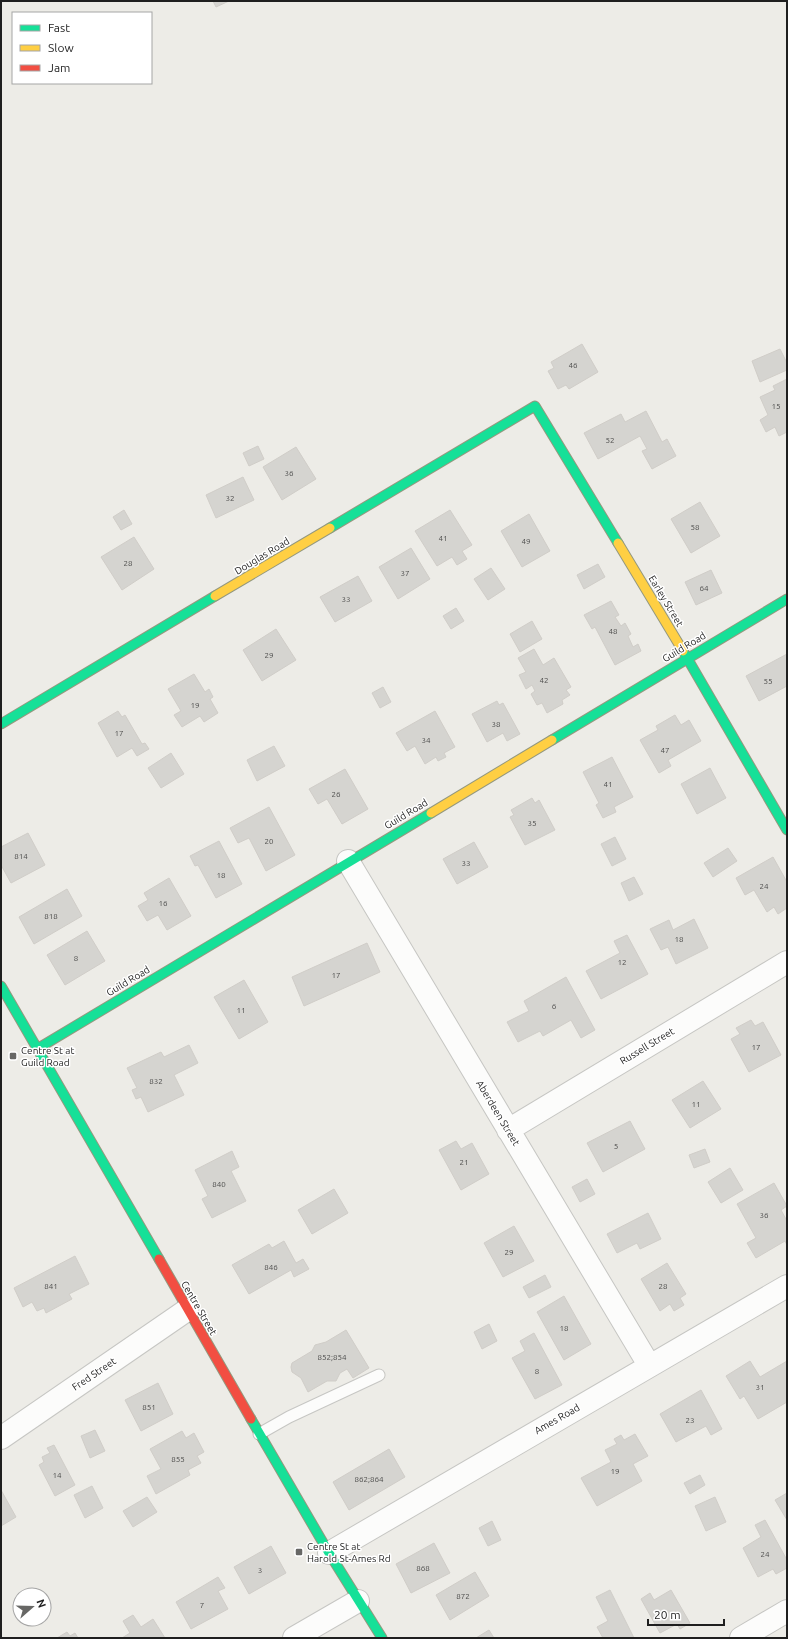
<svg xmlns="http://www.w3.org/2000/svg" width="788" height="1639" font-family="Ubuntu,sans-serif">
<style>
.building{fill:#d5d4d0;stroke:#d0cdc8}
.lines{fill:none;stroke-linecap:round;stroke-linejoin:round}
.lane-casing{stroke:#c6c6c3;stroke-width:13}
.street-casing{stroke:#c6c6c3;stroke-width:24}
.fast-casing{stroke:#94987e;stroke-width:11}
.slow-casing{stroke:#94987e;stroke-width:11}
.jam-casing{stroke:#94987e;stroke-width:11}
.lane{stroke:#fcfcfb;stroke-width:11}
.street{stroke:#fcfcfb;stroke-width:22}
.fast{stroke:#16e098;stroke-width:9}
.slow{stroke:#ffcf43;stroke-width:9}
.jam{stroke:#f24e42;stroke-width:9}
.poi-dot{fill:#676765;stroke:#fff;stroke-width:1.5}
.labels{text-anchor:middle;dominant-baseline:central;stroke-width:3;stroke-linejoin:round;paint-order:stroke}
.number-label{font-size:8px;fill:#4c4c4b}
.street-label{font-size:10px;fill:#1f1f1f;stroke:#fff}
.poi-label{font-size:10px;fill:#1f1f1f;stroke:#fff;text-anchor:start}
</style>
<rect width="100%" height="100%" fill="#edece7"/>
<path class="building" d="M213 1H229L216 7Z
M582 344 598 372 569 389 566 385 558 389 548 371 554 368 551 362Z
M780 349 787 363V370L760 382 752 361Z
M787 379V432L779 436 775 427 766 432 760 420 768 415 760 397 775 390 773 386Z
M646 411 662 442 667 439 676 456 652 469 642 451 647 449 640 436 598 459 584 433 621 414 625 422Z
M258 446 264 459 249 466 243 453Z
M296 447 316 479 282 500 263 467Z
M243 477 254 500 216 518 206 495Z
M700 502 720 536 691 553 671 519Z
M124 510 132 524 121 530 113 517Z
M450 510 472 545 462 551 467 559 457 565 452 557 437 566 415 531Z
M529 514 550 551 522 567 501 531Z
M134 537 154 569 122 590 101 557Z
M411 548 430 579 398 599 379 567Z
M598 564 605 577 584 589 577 575Z
M491 568 505 589 488 600 474 579Z
M711 570 722 593 696 605 685 582Z
M358 576 372 601 335 622 320 597Z
M611 601 619 615 615 617 621 626 625 623 631 634 628 636 633 647 638 644 641 651 615 665 595 627 592 629 584 615Z
M456 608 464 621 451 629 443 616Z
M532 621 542 639 520 652 510 634Z
M276 629 296 660 262 681 243 650Z
M534 649 543 665 554 658 571 687 566 690 570 695 562 700 563 704 547 713 542 703 537 705 531 694 535 691 532 685 526 689 519 675 526 672 518 658Z
M787 654V686L759 701 746 676Z
M194 674 205 692 209 689 213 697 210 699 218 713 204 722 200 716 182 727 174 715 181 711 168 689Z
M383 687 391 702 380 708 372 693Z
M497 701 499 705 503 703 520 734 507 741 503 733 487 742 472 714Z
M118 711 122 717 125 715 142 744 145 743 149 749 137 756 132 748 117 757 98 723Z
M435 711 455 747 444 753 446 757 438 761 436 757 425 764 415 746 407 751 396 733Z
M675 715 681 725 689 720 701 741 668 760 671 766 659 773 640 740 658 730 656 726Z
M274 746 285 766 257 781 247 760Z
M171 753 184 774 161 788 148 768Z
M612 757 633 797 614 807 616 812 603 818 596 805 599 803 583 772Z
M710 768 726 798 697 814 681 784Z
M345 769 368 809 342 824 327 799 318 804 309 789Z
M532 798 535 803 539 800 555 830 525 845 510 817 514 815 511 810Z
M269 807 295 855 266 871 249 838 238 843 230 828Z
M28 833 45 865 11 883 1 865V847Z
M615 837 626 859 612 866 601 844Z
M219 841 242 884 216 898 198 865 195 866 190 856Z
M474 842 488 867 457 884 443 859Z
M728 848 737 861 713 877 704 863Z
M773 857 787 882V908L778 914 774 907 767 912 754 890 745 895 736 878Z
M634 877 643 894 629 901 621 883Z
M169 878 191 916 167 930 158 915 147 921 138 906 148 900 144 893Z
M67 889 82 916 34 944 19 917Z
M694 919 708 948 676 964 668 947 661 950 650 929 669 920 673 930Z
M87 931 105 961 65 985 47 955Z
M627 935 648 974 601 999 586 971 620 953 614 941Z
M367 943 380 972 304 1006 292 977Z
M566 977 595 1030 581 1038 571 1020 543 1036 540 1031 518 1042 507 1022 529 1011 524 1001Z
M244 980 268 1022 239 1039 214 997Z
M751 1020 755 1026 763 1022 781 1055 749 1072 731 1039 740 1034 736 1028Z
M189 1045 198 1063 174 1075 184 1095 148 1112 141 1097 136 1099 132 1090 137 1088 127 1068 161 1052 164 1057Z
M703 1081 721 1109 690 1128 672 1100Z
M630 1121 645 1149 603 1172 587 1143Z
M456 1141 461 1149 472 1143 489 1174 461 1190 439 1150Z
M705 1149 710 1162 694 1168 689 1155Z
M232 1151 239 1167 231 1171 246 1201 212 1218 202 1199 208 1196 195 1170Z
M730 1168 743 1190 721 1203 708 1182Z
M587 1179 595 1194 580 1202 572 1187Z
M774 1183 787 1206 781 1210 787 1221V1245L785 1241 756 1258 747 1243 756 1238 737 1204Z
M334 1189 348 1213 312 1234 298 1210Z
M648 1213 661 1239 640 1249 637 1243 617 1253 607 1234Z
M514 1226 534 1261 503 1277 484 1243Z
M284 1241 296 1263 303 1259 309 1269 294 1277 291 1270 249 1294 232 1265 269 1244 272 1248Z
M75 1256 89 1284 69 1294 72 1299 46 1313 44 1308 37 1311 32 1302 23 1307 14 1288Z
M667 1263 686 1294 680 1298 684 1305 674 1311 670 1304 660 1311 641 1279Z
M545 1275 551 1287 529 1298 523 1287Z
M564 1296 591 1344 564 1360 537 1312Z
M489 1324 497 1341 482 1349 474 1332Z
M346 1330 369 1368 353 1378 347 1369 340 1373 336 1381H327L308 1392 301 1378 292 1372 291 1367 292 1363 312 1351 315 1345 326 1342Z
M534 1333 562 1385 535 1399 512 1358 525 1351 520 1341Z
M750 1361 760 1377 787 1361V1402L758 1419 744 1396 740 1399 726 1376Z
M158 1383 173 1414 141 1431 125 1400Z
M701 1390 722 1429 711 1435 706 1426 676 1442 660 1414Z
M95 1430 105 1451 90 1458 81 1436Z
M182 1431 186 1438 194 1433 204 1452 197 1456 201 1463 188 1470 190 1475 156 1494 147 1476 161 1469 150 1449Z
M635 1434 648 1456 633 1464 642 1481 597 1506 581 1478 611 1462 605 1450 617 1444 614 1439 621 1435 624 1440Z
M54 1445 75 1485 55 1496 39 1465 44 1462 42 1457 50 1453 47 1448Z
M389 1449 405 1477 349 1510 333 1482Z
M700 1475 705 1485 690 1494 684 1483Z
M92 1486 103 1508 85 1518 74 1495Z
M1 1490 16 1517 1 1526Z
M787 1493V1520L775 1500Z
M147 1497 157 1512 133 1527 123 1511Z
M715 1497 726 1522 706 1531 695 1506Z
M765 1520 787 1560V1568L776 1574 773 1569 758 1577 743 1548 761 1537 755 1525Z
M492 1521 501 1540 488 1546 479 1528Z
M434 1543 450 1573 411 1593 396 1564Z
M271 1546 286 1573 249 1594 234 1567Z
M475 1572 489 1596 450 1620 436 1595Z
M218 1577 225 1588 218 1591 228 1609 191 1629 176 1602Z
M610 1590 634 1638H603L597 1627 608 1621 596 1597Z
M671 1590 690 1623 680 1629 677 1624 660 1633 641 1599 650 1593 654 1600Z
M133 1615 141 1627 153 1619 165 1638H122L130 1633 123 1621Z
M489 1630 494 1638H476Z
M67 1632 70 1636 75 1633 78 1638H57Z"/>
<g class="lines">
<g class="lane-casing">
<path id="lane" d="M259 1434 289 1417 379 1375"/>
</g>
<g class="street-casing">
<path id="street" d="M348 861 649 1365
M508 1130 787 962
M1 1438 187 1310
M329 1553 787 1286
M294 1638 358 1601
M741 1638 787 1611"/>
</g>
<g class="fast-casing">
<path id="fast" d="M330 528 535 406 618 543
M683 651 787 830
M1 724 215 596
M552 740 787 599
M1 986 159 1259
M37 1049 431 813
M251 1419 329 1553 382 1638"/>
</g>
<g class="slow-casing">
<path id="slow" d="M618 543 683 651
M215 596 330 528
M431 813 552 740"/>
</g>
<g class="jam-casing">
<path id="jam" d="M159 1259 251 1419"/>
</g>
<use href="#lane" class="lane"/>
<use href="#street" class="street"/>
<use href="#fast" class="fast"/>
<use href="#slow" class="slow"/>
<use href="#jam" class="jam"/>
</g>
<g class="poi-dot">
<rect x="9" y="1052" width="8" height="8" rx="2"/>
<rect x="295" y="1548" width="8" height="8" rx="2"/>
</g>
<g class="labels">
<g class="number-label">
<text x="573" y="365">46</text>
<text x="776" y="406">15</text>
<text x="610" y="440">52</text>
<text x="289" y="473">36</text>
<text x="230" y="498">32</text>
<text x="695" y="527">58</text>
<text x="443" y="538">41</text>
<text x="526" y="541">49</text>
<text x="128" y="563">28</text>
<text x="405" y="573">37</text>
<text x="704" y="588">64</text>
<text x="346" y="599">33</text>
<text x="613" y="631">48</text>
<text x="269" y="655">29</text>
<text x="544" y="680">42</text>
<text x="768" y="681">55</text>
<text x="195" y="705">19</text>
<text x="496" y="724">38</text>
<text x="119" y="733">17</text>
<text x="426" y="740">34</text>
<text x="665" y="750">47</text>
<text x="608" y="784">41</text>
<text x="336" y="794">26</text>
<text x="532" y="823">35</text>
<text x="269" y="841">20</text>
<text x="21" y="856">814</text>
<text x="466" y="863">33</text>
<text x="221" y="875">18</text>
<text x="764" y="886">24</text>
<text x="163" y="903">16</text>
<text x="51" y="916">818</text>
<text x="679" y="939">18</text>
<text x="76" y="958">8</text>
<text x="622" y="962">12</text>
<text x="336" y="975">17</text>
<text x="554" y="1006">6</text>
<text x="241" y="1010">11</text>
<text x="756" y="1047">17</text>
<text x="156" y="1081">832</text>
<text x="696" y="1104">11</text>
<text x="616" y="1146">5</text>
<text x="464" y="1162">21</text>
<text x="219" y="1184">840</text>
<text x="764" y="1215">36</text>
<text x="509" y="1252">29</text>
<text x="271" y="1267">846</text>
<text x="51" y="1286">841</text>
<text x="663" y="1286">28</text>
<text x="564" y="1328">18</text>
<text x="332" y="1357">852;854</text>
<text x="537" y="1371">8</text>
<text x="760" y="1387">31</text>
<text x="149" y="1407">851</text>
<text x="690" y="1420">23</text>
<text x="178" y="1459">855</text>
<text x="615" y="1471">19</text>
<text x="57" y="1475">14</text>
<text x="369" y="1479">862;864</text>
<text x="765" y="1554">24</text>
<text x="423" y="1568">868</text>
<text x="260" y="1570">3</text>
<text x="463" y="1596">872</text>
<text x="202" y="1605">7</text>
</g>
<g class="street-label">
<text transform="translate(262 556) rotate(-31)">Douglas Road</text>
<text transform="translate(666 601) rotate(59)">Earley Street</text>
<text transform="translate(684 647) rotate(-31)">Guild Road</text>
<text transform="translate(406 814) rotate(-31)">Guild Road</text>
<text transform="translate(128 981) rotate(-31)">Guild Road</text>
<text transform="translate(647 1046) rotate(-31)">Russell Street</text>
<text transform="translate(498 1113) rotate(59)">Aberdeen Street</text>
<text transform="translate(199 1308) rotate(60)">Centre Street</text>
<text transform="translate(94 1374) rotate(-34)">Fred Street</text>
<text transform="translate(557 1419) rotate(-30)">Ames Road</text>
</g>
<g class="poi-label">
<text x="21" y="1050">Centre St at<tspan x="21" dy="12">Guild Road</tspan></text>
<text x="307" y="1546">Centre St at<tspan x="307" dy="12">Harold St-Ames Rd</tspan></text>
</g>
</g>
<rect width="788" height="1639" fill="none" stroke="#1f1f1f" stroke-width="4"/>
<rect x="12" y="12" width="140" height="72" fill="#ffffff" stroke="#a5a5a5"/>
<rect x="20" y="25" width="20" height="6" fill="#16e098" stroke="#a5a5a5"/>
<text x="48" y="32" font-size="12" fill="#1f1f1f">Fast</text>
<rect x="20" y="45" width="20" height="6" fill="#ffcf43" stroke="#a5a5a5"/>
<text x="48" y="52" font-size="12" fill="#1f1f1f">Slow</text>
<rect x="20" y="65" width="20" height="6" fill="#f24e42" stroke="#a5a5a5"/>
<text x="48" y="72" font-size="12" fill="#1f1f1f">Jam</text>
<g transform="translate(32 1607) rotate(70)"><circle r="19" fill="#ffffff" stroke="#a5a5a5"/>
<path d="M0-3L7 15L0 10L-7 15Z" fill="#676765"/>
<text y="-6" font-size="11" font-weight="bold" text-anchor="middle" fill="#1f1f1f">N</text>
</g>
<path d="M648 1619v6h76v-6" fill="none" stroke="#1f1f1f" stroke-width="2"/>
<text x="654" y="1619" font-size="12" fill="#1f1f1f" stroke="#ffffff" stroke-width="3" paint-order="stroke">20 m</text>
</svg>
